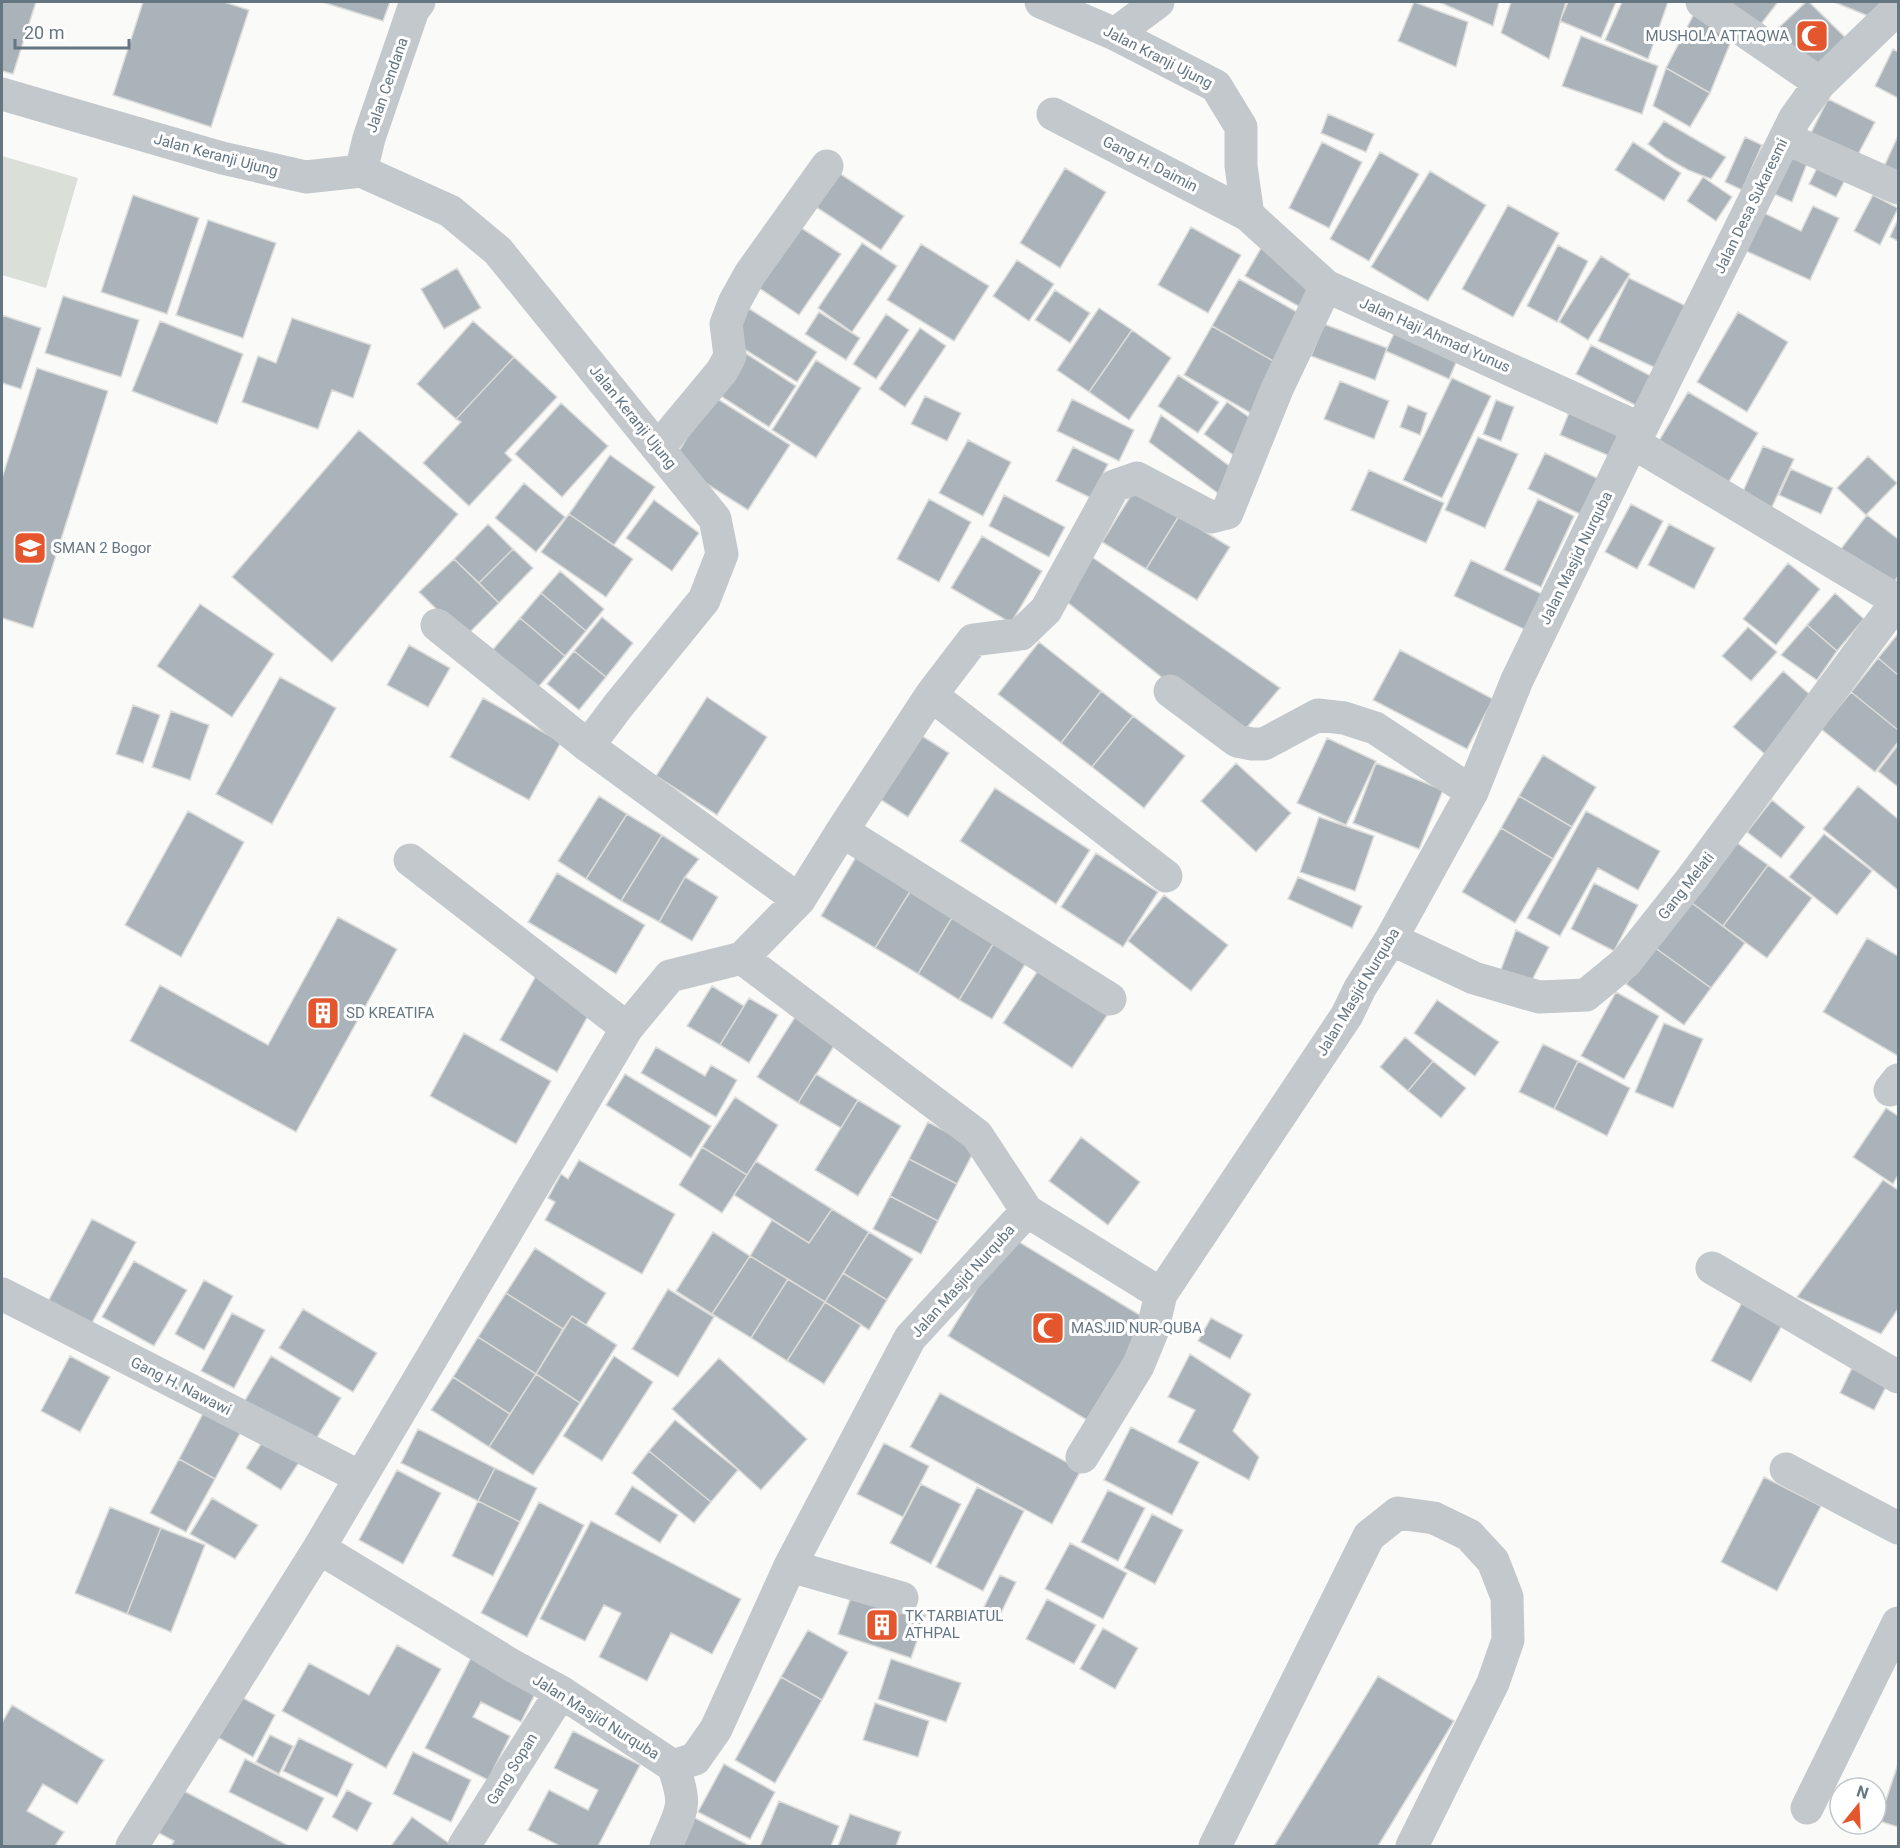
<svg xmlns="http://www.w3.org/2000/svg" width="1900" height="1848" font-family="Roboto,sans-serif">
<style>
.green{fill:#dadfd7}
.building{fill:#aab3b9;stroke:#dcdcda;stroke-width:1.5}
.lines{fill:none;stroke-linecap:round;stroke-linejoin:round}
.minor{stroke:#c3c8cc;stroke-width:33}
.labels{text-anchor:middle;dominant-baseline:central;stroke-width:6;stroke-linejoin:round;paint-order:stroke}
.poi-label{font-size:15px;fill:#657683;stroke:#fff;text-anchor:start}
.street-label{font-size:15px;fill:#657683;stroke:#fff}
</style>
<rect width="100%" height="100%" fill="#fafaf8"/>
<path class="green" d="M2 156 78 178 46 288 2 275Z"/>
<path class="building" d="M2 2H36L13 74 2 71Z
M143 2H224L249 10 211 127 113 95Z
M322 2H390L383 21Z
M1414 2 1468 22 1456 67 1398 41Z
M1439 2H1499L1493 26Z
M1511 2H1566L1549 59 1501 33Z
M1568 2H1616L1601 38 1560 21Z
M1622 2H1668L1648 59 1605 40Z
M1718 2H1778L1758 28Z
M1806 2H1809L1850 42 1815 70 1775 31Z
M1834 2H1891L1878 20Z
M1697 8 1736 29 1710 93 1666 68Z
M1581 36 1658 66 1642 114 1562 86Z
M1893 49 1898 52V98L1875 86Z
M1666 68 1710 93 1690 127 1653 106Z
M1828 99 1875 122 1856 158 1810 135Z
M1328 114 1374 134 1366 152 1321 133Z
M1664 121 1726 157 1711 179 1688 170 1665 157 1648 144Z
M1898 136V179L1882 171Z
M1745 137 1762 145 1742 190 1725 182Z
M1322 142 1362 162 1329 228 1289 208Z
M1633 142 1681 173 1664 201 1615 170Z
M1380 152 1419 174 1369 261 1330 239Z
M1789 153 1808 161 1792 202 1772 193Z
M1820 162 1847 176 1836 197 1809 184Z
M1065 168 1106 192 1060 268 1020 243Z
M836 171 904 216 881 250 813 205Z
M1430 171 1486 205 1428 301 1371 267Z
M1703 177 1732 197 1716 221 1687 201Z
M133 195 199 218 167 314 101 292Z
M1873 195 1898 208 1880 245 1854 231Z
M1508 205 1559 233 1513 317 1462 289Z
M1813 206 1839 218 1810 280 1746 251 1764 213 1801 231Z
M1898 219V241L1890 237Z
M208 220 276 243 243 338 176 315Z
M800 227 841 254 799 315 759 288Z
M1191 227 1241 255 1208 313 1158 285Z
M862 243 897 266 852 332 818 308Z
M1264 243 1317 282 1307 311 1245 276Z
M921 244 989 286 954 341 887 300Z
M1558 245 1588 261 1557 322 1527 306Z
M1601 256 1630 274 1588 340 1559 322Z
M1017 260 1054 284 1029 321 993 296Z
M457 268 481 308 444 329 421 289Z
M1629 278 1690 308 1660 370 1598 341Z
M1239 279 1309 319 1282 366 1212 326Z
M1055 290 1090 313 1070 343 1035 320Z
M63 296 139 320 121 377 45 353Z
M748 308 817 352 797 382 728 339Z
M1099 308 1132 330 1089 392 1057 370Z
M819 312 860 338 846 360 805 334Z
M1738 312 1788 342 1747 412 1697 382Z
M886 314 909 330 876 379 853 364Z
M2 315 41 328 21 389 2 383Z
M292 318 371 345 353 398 332 390 318 429 242 402 258 356 276 363Z
M160 321 243 354 217 424 132 391Z
M473 321 514 357 456 419 417 384Z
M1324 324 1387 348 1375 380 1311 356Z
M1398 325 1460 353 1449 379 1386 351Z
M1212 326 1282 366 1254 415 1184 375Z
M920 328 946 346 905 407 879 389Z
M1132 330 1171 358 1129 420 1089 392Z
M1591 345 1653 377 1637 406 1576 374Z
M739 349 796 386 769 427 713 391Z
M514 357 557 397 505 453 512 460 469 506 423 463 461 422 456 419Z
M816 360 861 388 816 458 772 430Z
M37 368 108 391 33 628 2 618V478Z
M1178 375 1219 402 1198 433 1158 406Z
M1452 378 1491 396 1442 498 1403 480Z
M1340 381 1389 401 1374 439 1324 419Z
M1688 392 1758 433 1727 485 1657 444Z
M713 396 790 445 748 510 672 462Z
M925 396 961 413 947 441 911 424Z
M1072 399 1134 430 1119 461 1057 431Z
M1496 400 1514 407 1501 441 1483 434Z
M1227 402 1259 424 1236 457 1204 434Z
M561 403 608 446 562 497 515 454Z
M1408 405 1427 413 1420 435 1400 427Z
M1572 405 1625 427 1612 457 1560 435Z
M1161 415 1236 471 1219 494 1149 442Z
M359 430 458 514 332 662 232 577Z
M1478 437 1518 454 1485 528 1445 510Z
M968 440 1011 462 983 516 939 493Z
M1763 446 1794 459 1771 509 1741 496Z
M1073 447 1108 464 1091 498 1056 481Z
M1545 453 1599 479 1582 515 1528 489Z
M610 455 655 487 614 545 569 514Z
M1868 456 1897 483 1866 515 1837 488Z
M1791 469 1833 488 1821 514 1779 495Z
M1369 470 1444 503 1426 543 1351 510Z
M524 483 565 517 536 552 495 518Z
M1135 489 1179 516 1146 569 1102 542Z
M1004 495 1065 527 1049 557 989 526Z
M929 499 971 522 939 582 897 559Z
M1538 499 1574 516 1541 587 1504 570Z
M654 500 699 533 672 571 626 538Z
M1631 504 1663 521 1637 569 1605 552Z
M569 514 633 559 606 597 541 552Z
M1867 515 1898 539V579L1897 578 1889 589 1840 550Z
M1179 516 1230 547 1197 600 1146 569Z
M488 524 513 549 479 583 454 559Z
M1669 524 1715 548 1694 589 1648 565Z
M982 536 1042 571 1011 623 951 588Z
M513 549 533 568 499 603 479 583Z
M1092 557 1280 688 1238 738 1062 598Z
M454 559 499 603 465 637 419 592Z
M1471 560 1542 594 1526 630 1454 596Z
M1788 563 1820 589 1776 645 1743 619Z
M560 571 604 609 586 631 541 593Z
M541 593 586 631 565 656 520 618Z
M1835 593 1864 619 1837 651 1807 625Z
M200 604 274 654 232 717 157 666Z
M602 617 633 643 606 677 574 651Z
M520 618 565 656 534 692 489 654Z
M1807 625 1837 651 1817 680 1781 655Z
M1748 627 1777 652 1751 681 1722 656Z
M1897 635 1898 637V675L1878 658Z
M1039 642 1101 691 1061 743 998 694Z
M409 645 450 668 428 707 387 685Z
M1400 650 1493 699 1467 749 1373 700Z
M574 651 606 677 579 710 547 684Z
M1878 658 1898 675V730L1851 692Z
M1783 671 1815 699 1766 755 1733 727Z
M280 677 336 708 272 824 216 794Z
M1101 691 1133 716 1092 767 1061 743Z
M1851 692 1898 730V742L1875 772 1821 729Z
M707 697 767 737 717 815 656 776Z
M483 698 561 742 529 800 450 757Z
M133 705 160 715 143 763 116 754Z
M171 711 209 725 190 780 152 767Z
M1133 716 1185 756 1144 808 1092 767Z
M911 729 949 753 908 817 870 793Z
M1327 738 1376 761 1346 825 1297 803Z
M1898 745V787L1878 771Z
M1543 755 1596 787 1572 827 1519 796Z
M1236 763 1291 813 1256 852 1201 801Z
M1376 763 1443 790 1419 849 1353 823Z
M1858 786 1898 819V890L1823 829Z
M995 788 1090 850 1056 904 960 841Z
M599 796 627 814 586 879 558 861Z
M1519 796 1572 827 1553 859 1501 828Z
M1772 800 1805 827 1781 858 1747 832Z
M188 811 244 842 181 957 125 925Z
M1586 811 1660 851 1638 890 1598 868 1560 936 1527 918Z
M627 814 662 835 621 901 586 879Z
M1319 817 1374 836 1355 891 1300 872Z
M1501 828 1553 859 1515 923 1462 892Z
M1824 834 1872 871 1837 915 1789 877Z
M662 835 699 859 685 877 659 922 621 901Z
M1733 840 1768 865 1723 926 1688 900Z
M1096 853 1158 892 1123 947 1061 907Z
M856 857 911 890 875 948 821 916Z
M1768 865 1812 898 1767 958 1723 926Z
M557 873 645 925 616 974 528 922Z
M685 877 718 897 692 941 659 922Z
M1298 877 1362 906 1352 928 1288 899Z
M1594 883 1638 905 1614 951 1571 929Z
M911 890 953 916 918 974 875 948Z
M1164 895 1228 945 1191 991 1128 941Z
M1688 900 1745 943 1711 988 1654 947Z
M953 916 995 941 959 1000 918 974Z
M338 917 397 949 296 1132 130 1041 160 985 268 1045Z
M1516 930 1549 947 1530 984 1500 972Z
M1867 938 1898 956V1056L1823 1012Z
M995 941 1027 961 992 1019 959 1000Z
M1654 947 1711 988 1684 1025 1626 984Z
M1041 966 1110 1011 1072 1068 1003 1023Z
M536 976 593 1007 557 1072 500 1040Z
M712 986 744 1006 720 1045 687 1026Z
M1616 992 1659 1016 1624 1079 1581 1056Z
M749 998 778 1015 749 1063 720 1045Z
M1437 1000 1499 1042 1475 1076 1414 1033Z
M797 1014 838 1040 798 1103 757 1077Z
M1664 1023 1703 1039 1673 1108 1635 1092Z
M464 1033 551 1081 516 1144 430 1096Z
M1405 1037 1433 1061 1408 1091 1380 1067Z
M1543 1044 1578 1061 1554 1109 1519 1092Z
M656 1047 705 1076 711 1065 737 1080 716 1117 641 1073Z
M1433 1061 1466 1088 1441 1118 1408 1091Z
M1578 1061 1630 1088 1607 1136 1554 1109Z
M625 1074 711 1126 691 1158 606 1105Z
M816 1074 858 1100 841 1128 798 1103Z
M735 1097 778 1125 747 1175 702 1147Z
M858 1100 901 1126 858 1196 815 1170Z
M1886 1108 1898 1116V1175L1893 1184 1853 1157Z
M928 1122 976 1147 957 1184 909 1159Z
M1081 1137 1140 1182 1108 1225 1049 1181Z
M702 1147 747 1175 722 1213 679 1185Z
M909 1159 957 1184 938 1221 890 1196Z
M579 1160 675 1214 642 1274 545 1220 555 1202 548 1198 561 1174 568 1179Z
M756 1161 832 1209 809 1243 734 1195Z
M1883 1180 1898 1190V1309L1881 1334 1797 1297Z
M890 1196 938 1221 921 1254 873 1229Z
M832 1209 869 1232 825 1302 750 1256 772 1220 809 1243Z
M92 1219 136 1242 87 1332 44 1309Z
M713 1232 750 1256 712 1314 676 1291Z
M869 1232 913 1259 887 1300 843 1273Z
M1009 1236 1148 1320 1087 1420 948 1336Z
M535 1248 606 1293 586 1325 572 1316 563 1329 506 1293Z
M750 1256 788 1279 751 1338 712 1314Z
M134 1261 187 1290 154 1346 102 1317Z
M843 1273 887 1300 869 1330 825 1302Z
M788 1279 825 1302 787 1361 751 1338Z
M204 1280 233 1296 204 1350 175 1334Z
M668 1289 714 1317 678 1377 632 1349Z
M506 1293 563 1329 536 1374 478 1337Z
M1746 1295 1787 1316 1751 1382 1711 1361Z
M825 1302 861 1325 824 1384 787 1361Z
M303 1309 377 1353 353 1392 279 1348Z
M232 1313 265 1330 234 1388 201 1371Z
M572 1316 617 1345 580 1403 536 1374Z
M1211 1318 1243 1335 1230 1359 1198 1341Z
M478 1337 536 1374 510 1414 453 1377Z
M1190 1354 1251 1394 1233 1431 1259 1457 1249 1480 1178 1442 1195 1410 1168 1397Z
M70 1356 110 1377 80 1432 41 1411Z
M271 1356 341 1398 313 1444 244 1402Z
M614 1356 653 1382 602 1461 563 1436Z
M719 1358 807 1439 761 1490 672 1409Z
M1852 1368 1887 1385 1874 1410 1840 1393Z
M536 1374 580 1403 533 1475 489 1447Z
M453 1377 510 1414 489 1447 431 1410Z
M940 1393 1081 1470 1052 1524 910 1447Z
M207 1406 244 1426 215 1479 179 1459Z
M675 1420 738 1470 711 1502 649 1451Z
M1131 1427 1199 1462 1172 1515 1104 1480Z
M418 1429 495 1468 478 1501 401 1463Z
M266 1436 300 1461 281 1490 246 1468Z
M884 1443 929 1466 903 1517 857 1494Z
M649 1451 711 1502 694 1523 632 1473Z
M179 1459 215 1479 186 1532 150 1513Z
M495 1468 537 1488 520 1522 478 1501Z
M397 1470 441 1493 403 1564 359 1540Z
M1764 1477 1821 1506 1777 1591 1721 1562Z
M921 1484 961 1504 931 1564 890 1543Z
M632 1486 678 1515 660 1543 615 1514Z
M977 1487 1024 1511 983 1591 936 1567Z
M1108 1490 1145 1508 1118 1561 1081 1542Z
M212 1498 258 1525 235 1559 190 1534Z
M478 1501 520 1522 493 1576 452 1556Z
M539 1502 584 1525 527 1637 481 1613Z
M110 1507 161 1528 127 1614 75 1593Z
M1152 1514 1183 1530 1155 1584 1124 1568Z
M591 1521 741 1599 712 1654 671 1633 647 1681 599 1657 621 1613 604 1605 585 1641 540 1619Z
M161 1528 205 1545 171 1632 127 1614Z
M1070 1543 1127 1573 1103 1619 1045 1589Z
M1000 1575 1016 1582 998 1619 982 1611Z
M853 1591 926 1615 911 1658 838 1634Z
M1047 1599 1096 1625 1074 1664 1026 1639Z
M1103 1628 1138 1648 1115 1689 1080 1669Z
M808 1630 848 1652 822 1700 781 1677Z
M397 1645 441 1669 386 1768 282 1711 309 1663 369 1695Z
M472 1656 537 1690 521 1722 481 1702 473 1717 510 1736 488 1780 425 1748Z
M891 1659 961 1683 946 1722 878 1699Z
M1378 1676 1454 1721 1378 1846H1274Z
M781 1677 822 1700 775 1783 735 1760Z
M239 1696 275 1715 253 1757 217 1737Z
M875 1703 929 1721 918 1757 863 1740Z
M12 1705 104 1760 77 1804 43 1784 27 1811 64 1832 55 1846H2V1723Z
M573 1731 640 1765 598 1846H560L528 1830 549 1790 588 1810 598 1790 554 1768Z
M270 1735 293 1746 279 1774 256 1762Z
M299 1738 353 1764 337 1797 283 1771Z
M413 1752 471 1780 451 1822 393 1794Z
M245 1759 324 1798 307 1831 229 1792Z
M724 1764 775 1792 750 1839 698 1812Z
M1898 1764V1827L1879 1821Z
M180 1789 289 1846H171L174 1841 157 1832Z
M347 1790 372 1803 357 1831 332 1817Z
M779 1801 839 1826 831 1846H760Z
M850 1814 901 1832 896 1846H838Z
M412 1817 453 1846H391Z
M693 1817 750 1846H677Z"/>
<g class="lines">
<path class="minor" d="M1041 2 1115 34 1216 86 1241 127V166L1248 215
M1702 2 1820 83
M1115 34 1158 2
M2 94 222 158 306 177 361 171 450 211 498 251 715 519 722 554 704 600 618 706 588 746 799 900 742 958
M1053 114 1248 215 1326 286 1641 429
M1785 138 1898 188
M361 171 369 138 413 10 419 2
M1632 442 1898 601
M658 448 722 371 730 356 726 324 734 303 750 274 827 166
M437 625 588 746
M1170 691 1237 741 1252 744H1264L1318 715 1344 718 1375 728 1472 792
M931 695 1166 876
M410 860 627 1028
M799 900 842 831
M1391 939 1474 978 1539 997 1586 995 1626 962 1690 881 1898 600
M742 958 977 1135 1027 1211 1161 1294
M1110 999 842 831 931 695 973 640 1021 634 1046 610 1114 486 1137 478 1211 517 1227 513 1277 389 1326 286
M1890 1090 1898 1080
M1712 1268 1898 1377
M2 1294 360 1477
M1082 1457 1138 1366 1152 1332 1161 1294 1347 1015 1360 988 1391 939 1472 792 1517 680 1632 442 1641 429 1795 118 1820 83 1898 8
M1786 1469 1898 1528
M319 1548 513 1666 561 1692 673 1766 695 1759 716 1729 790 1566 910 1338 1027 1211
M790 1566 902 1598
M1807 1808 1898 1623
M132 1846 319 1548 627 1028 670 976 742 958
M464 1846 561 1692
M666 1846C682 1809 688 1806 673 1766
M1215 1846 1369 1536 1398 1513 1434 1518 1469 1535 1493 1561 1507 1597 1508 1640 1493 1683 1412 1846"/>
</g>
<defs>
<g id="mosque-square" transform="scale(1.725)"><rect x="-9" y="-9" width="18" height="18" rx="4" fill="#e4572e" stroke="#fff"/><path d="M3.5-4.9A6 6 0 1 0 3.5 4.9A5 5 0 1 1 3.5-4.9Z" fill="#fff"/></g>
<g id="school-square" transform="scale(1.725)"><rect x="-9" y="-9" width="18" height="18" rx="4" fill="#e4572e" stroke="#fff"/><path d="M0-5L7-2L0 1L-7-2ZM-4 1L0 2.5L4 1V4Q0 6-4 4Z" fill="#fff"/></g>
<g id="building-square" transform="scale(1.725)"><rect x="-9" y="-9" width="18" height="18" rx="4" fill="#e4572e" stroke="#fff"/><path d="M-4-6H4V6H1V3H-1V6H-4ZM-2.5-4.3h1.7v1.8h-1.7ZM.8-4.3h1.7v1.8H.8ZM-2.5-1h1.7V.8h-1.7ZM.8-1h1.7V.8H.8Z" fill="#fff"/></g>
</defs>
<g fill-rule="evenodd">
<use href="#mosque-square" x="1812" y="36"/>
<use href="#school-square" x="30" y="548"/>
<use href="#building-square" x="323" y="1013"/>
<use href="#mosque-square" x="1048" y="1328"/>
<use href="#building-square" x="882" y="1625"/>
</g>
<g class="labels">
<g class="poi-label">
<text x="1789" y="36" text-anchor="end">MUSHOLA ATTAQWA</text>
<text x="53" y="548">SMAN 2 Bogor</text>
<text x="346" y="1013">SD KREATIFA</text>
<text x="1071" y="1328">MASJID NUR-QUBA</text>
<text x="905" y="1616">TK TARBIATUL<tspan x="905" dy="17">ATHPAL</tspan></text>
</g>
<g class="street-label">
<text transform="translate(1158 57) rotate(27)">Jalan Kranji Ujung</text>
<text transform="translate(387 85) rotate(-71)">Jalan Cendana</text>
<text transform="translate(216 155) rotate(15)">Jalan Keranji Ujung</text>
<text transform="translate(1150 164) rotate(27)">Gang H. Daimin</text>
<text transform="translate(1751 206) rotate(-64)">Jalan Desa Sukaresmi</text>
<text transform="translate(1435 335) rotate(24)">Jalan Haji Ahmad Yunus</text>
<text transform="translate(633 417) rotate(51)">Jalan Keranji Ujung</text>
<text transform="translate(1576 558) rotate(-64)">Jalan Masjid Nurquba</text>
<text transform="translate(1686 886) rotate(-52)">Gang Melati</text>
<text transform="translate(1358 992) rotate(-59)">Jalan Masjid Nurquba</text>
<text transform="translate(963 1281) rotate(-48)">Jalan Masjid Nurquba</text>
<text transform="translate(181 1386) rotate(27)">Gang H. Nawawi</text>
<text transform="translate(596 1717) rotate(32)">Jalan Masjid Nurquba</text>
<text transform="translate(512 1769) rotate(-58)">Gang Sopan</text>
</g>
</g>
<rect width="1900" height="1848" fill="none" stroke="#657683" stroke-width="6"/>
<g transform="translate(1858 1806) rotate(18)"><circle r="28" fill="#ffffff" stroke="#c1c8cd" stroke-width="1.5"/>
<path d="M0-4.5L10 22L0 15L-10 22Z" fill="#e4572e"/>
<text y="-9" font-size="16" font-weight="bold" text-anchor="middle" fill="#657683">N</text>
</g>
<path d="M15 39v9h114v-9" fill="none" stroke="#657683" stroke-width="3"/>
<text x="24" y="39" font-size="18" fill="#657683" stroke="#ffffff" stroke-width="4.5" paint-order="stroke">20 m</text>
</svg>
